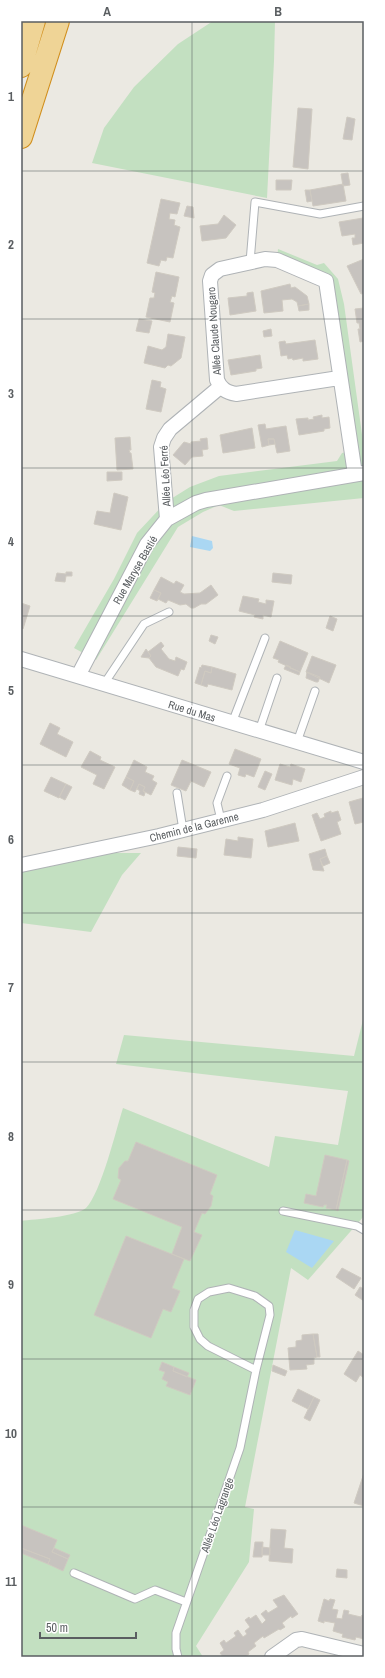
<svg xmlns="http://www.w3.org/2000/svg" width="385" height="1678" font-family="'Archivo Narrow',sans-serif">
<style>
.green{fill:#c3e0c1}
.water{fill:#aad7f3}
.building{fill:#c7c3bf;stroke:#cfcac1}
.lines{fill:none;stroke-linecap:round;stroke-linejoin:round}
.lane-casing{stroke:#afb3b6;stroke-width:9}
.street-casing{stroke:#afb3b6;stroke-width:16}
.highway-casing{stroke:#d18f1d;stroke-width:24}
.lane{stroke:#fff;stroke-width:7}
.street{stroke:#fff;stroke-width:14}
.highway{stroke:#efd496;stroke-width:22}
.grid{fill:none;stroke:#5a5e61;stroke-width:1;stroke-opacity:0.55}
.labels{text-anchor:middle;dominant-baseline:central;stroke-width:3;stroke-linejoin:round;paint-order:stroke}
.street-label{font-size:11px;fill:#5a5e61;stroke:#fff}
.neatline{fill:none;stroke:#5a5e61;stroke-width:1.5}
.grid-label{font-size:13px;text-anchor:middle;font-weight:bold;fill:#5a5e61}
</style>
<rect width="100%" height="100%" fill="#ebe9e2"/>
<path class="green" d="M213 21H275L274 61 267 198 92 163 104 128 134 87 178 44Z
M278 249 317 265 324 263 338 279 344 304 364 449V498L234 511 219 505 203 512 178 527 96 660 74 648 114 579 137 533 166 502 190 487 219 476 337 461 342 453 352 451 326 281 277 260Z
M110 853H141L122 875 91 932 21 923V872Z
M364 1016V1216L308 1280 291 1268 245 1507 254 1509 249 1562 196 1646 203 1657H21V1221C35 1219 76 1217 86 1208 101 1193 116 1130 123 1108L269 1167 275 1136 338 1145 348 1091 116 1064 124 1035 354 1056Z"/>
<path class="water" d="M192 536 212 541 213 548 210 551 190 547Z
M295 1230 334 1241 312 1268 286 1252Z"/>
<path class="building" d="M298 108 312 109 308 169 293 167Z
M347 117 355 119 352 140 343 139Z
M348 173 350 185 343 186 341 174Z
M276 180H292L291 190H276Z
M343 184 346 201 313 206 310 190Z
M305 190H310L312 201 307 202Z
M161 199 180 203 177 214 170 213 169 219 175 220 174 225 180 227 173 258 167 257 166 261 161 260 159 266 147 263Z
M187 206 193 207 194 218 184 216Z
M224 215 236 225 226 238 202 241 200 226 218 224Z
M363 218 364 243 353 245 352 238H355V234L342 236 339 222Z
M364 259V293L361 294 347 266Z
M156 272 179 277 175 297 172 296 170 302 174 303 170 322 146 317 150 298H154L155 293 152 292Z
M290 284 291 288 295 287 307 296 309 304 298 306 297 302 292 299 282 300 283 311 264 313 261 291Z
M253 292 256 311 230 315 228 298 247 296V293Z
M309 304V310L299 311 298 306Z
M364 308V341L360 342 358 329H360L359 323H357L355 309Z
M139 319 152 321 149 333 136 331Z
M271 329 272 336 264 337 263 331Z
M168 334 185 337 181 358 171 366 168 365 165 368 144 363 148 346 162 350 166 347Z
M315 340 318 359 303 361V358L293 360 292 358 288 359 287 355 281 356 279 342 285 341 286 344Z
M260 355 262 368 256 369V371L231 375 228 360Z
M152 380 161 382 160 387 166 389 161 412 146 409Z
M322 415V418L329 417 330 428 324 429V431L299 435 296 419 308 418V420L314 419 313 417Z
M265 424 266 429 286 426 290 451 277 453 274 439H268L269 445 262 447 258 425Z
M252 428 255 448 223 453 220 435Z
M130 437 131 450H129L130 453H131L133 469 117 470 115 438Z
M207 438 208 449 202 450 203 456 192 457 185 465 173 455 184 442 191 444V442L201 441 200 439Z
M268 439H274L275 444 269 445Z
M107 472H122V480L107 481Z
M114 493 128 497 121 530 94 524 97 511 110 513Z
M66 572H72V576H66L65 582 55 581 57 573 66 574Z
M273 573 292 575 291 584 272 582Z
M161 577 174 584 176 581 184 585 180 592 184 594 200 593 211 585 218 595 206 604H201L194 608H191L186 604 180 605 168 600 166 603 158 599 161 593 154 590Z
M154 590 161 593 157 601 150 598Z
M243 596 259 599 258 602 266 604V600L274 601 271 617 263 615V619L254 617 255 615 239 611Z
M21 603 30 606 23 629 21 628Z
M330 616 337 619 333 631 326 628Z
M211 635 218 637 215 644 209 641Z
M280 641 308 653 300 672 278 662 279 660 273 658Z
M161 642 164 646 161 649 169 659 175 661 176 657 187 662 184 670 181 669 178 676 156 667 149 658 151 656 148 652Z
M146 649 151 656 149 658 141 657Z
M312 656 336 665 329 683 306 672Z
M202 665 212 667 211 673 205 671 201 685 195 683 200 667 201 668Z
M286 665 291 667 290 668 300 672 299 675 284 669Z
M212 667 236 674 232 690 208 684 207 687 201 685 205 671 211 673Z
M307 672 320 677 318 682H316L306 678Z
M50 723 60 728 57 734 73 742 66 757 40 744Z
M235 749 261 759 254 777 246 774 245 777 238 775 240 768 229 764Z
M90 751 101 757 100 760 115 767 104 789 93 784 97 775 81 767Z
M134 760 147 767 145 772 154 776 152 780 157 783 151 795 143 791 145 787 139 784 135 792 130 790 134 781 126 777Z
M182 760 211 772 204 787 191 781 186 791 171 785Z
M280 764 290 767 291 764 305 769 301 782 293 779 292 785 275 780Z
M265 771 272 774 265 790 258 787Z
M51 777 66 784 59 798 44 791Z
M126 777 134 781 130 790 122 785Z
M66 784 72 787 65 800 59 797Z
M139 784 145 787 143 791 145 793 144 796 139 794 140 791 137 789Z
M363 798 364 822 355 824 349 802Z
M331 811V813L338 811 341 820 337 822 341 834 321 841 312 815 317 813 320 819 325 817 324 814Z
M295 823 299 841 268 847 265 831Z
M238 837 253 839 251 858 224 855 226 839 238 841Z
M178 847 197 849 196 858 177 856Z
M325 849 327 856 320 859 324 871 313 870 309 854Z
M327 856 330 863 323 866 320 859Z
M136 1142 217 1175 210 1194 213 1196 211 1206 205 1214 202 1213 194 1232 202 1235 190 1261 172 1254 182 1227 113 1199 121 1180 118 1178 119 1168 125 1161H128Z
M325 1155 347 1160 336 1210 326 1208 327 1205H324L323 1207 304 1203 306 1194 316 1196Z
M347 1160 349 1161 338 1211 336 1210Z
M126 1236 184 1259 172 1288 180 1291 171 1312 163 1309 151 1338 94 1315Z
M342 1268 361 1278 354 1289 336 1277Z
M360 1287 364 1289V1301L355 1295Z
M313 1334H318L320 1357H317Z
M313 1334 317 1357 314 1358V1364L306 1365 307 1369 290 1370 288 1348 296 1347V1341L302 1340V1335Z
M358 1351 364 1355V1378L360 1375 356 1382 344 1374Z
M162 1362 174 1367 173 1371 196 1380 190 1395 166 1386 168 1382 162 1379 165 1372 159 1370Z
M273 1365 287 1371 285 1376 272 1371Z
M174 1367 189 1373 187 1377 173 1371Z
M298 1389 314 1397 308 1409 292 1401Z
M314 1397 320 1400 310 1421 304 1418Z
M364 1473V1506L354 1503Z
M21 1525 57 1540 52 1552 68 1559 63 1571 48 1564 50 1559 21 1548Z
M271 1529 286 1530 284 1548 293 1549 292 1563 269 1561Z
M255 1542H263L262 1557H253Z
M262 1547 270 1548V1555H262Z
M21 1548 50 1559 48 1564 21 1553Z
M54 1548 70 1555 68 1559 52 1552Z
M337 1569 347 1570V1578L336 1577Z
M284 1595 298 1614 292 1618 291 1616 282 1623 285 1627 280 1630 279 1629 264 1638 263 1636 254 1643 256 1646 248 1652 249 1654 245 1657H223L220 1653 224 1650 220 1643 224 1640 226 1643 236 1636 234 1633 238 1630 243 1637 247 1634 245 1631 250 1627 245 1620 249 1617 250 1619 256 1615 262 1624 266 1620 261 1614 266 1610 268 1613 278 1607 273 1600Z
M324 1599 329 1601 330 1599 335 1600 332 1609 338 1610 336 1618 342 1619 344 1610 349 1611 348 1614 361 1617 362 1615 364 1616V1639L356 1637 355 1640 342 1637 343 1634 333 1631 335 1623 324 1621V1623L318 1621Z"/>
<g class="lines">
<g class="lane-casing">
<path id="lane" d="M250 262 255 202 320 214 364 206
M104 684 144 624 169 612
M232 723 265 638
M259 731 277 678
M297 742 315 691
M177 793 183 830
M221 820 217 803 227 776
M283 1211 357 1226 364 1230
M74 1573 135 1599 155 1590 186 1602
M178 1657 176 1649V1633L240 1448 256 1370 270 1315 269 1306 255 1296 229 1288 209 1292 198 1299 194 1310V1327L200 1339 208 1346 256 1370"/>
</g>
<g class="street-casing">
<path id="street" d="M339 378 236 394C226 392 221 389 217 380L210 281 212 275 220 269 265 259 277 260 326 281 355 474
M167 519 161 447 164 438 170 429 220 387
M21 659 364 762
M78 676 147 544 167 519 196 503 206 500 364 473
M21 865 159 836 263 810 364 777
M272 1657 296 1640 302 1639 364 1654"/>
</g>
<g class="highway-casing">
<path id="highway" d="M21 66 34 21
M21 137 58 21"/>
</g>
<use href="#lane" class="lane"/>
<use href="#street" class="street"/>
<use href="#highway" class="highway"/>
</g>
<path class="grid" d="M192 21V1657M21 171H364M21 319H364M21 468H364M21 616H364M21 765H364M21 913H364M21 1062H364M21 1210H364M21 1359H364M21 1507H364"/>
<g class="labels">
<g class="street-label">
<text transform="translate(214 331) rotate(-94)">Allée Claude Nougaro</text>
<text transform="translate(165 476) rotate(-93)">Allée Léo Ferré</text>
<text transform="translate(135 570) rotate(-60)">Rue Maryse Bastié</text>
<text transform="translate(192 711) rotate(17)">Rue du Mas</text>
<text transform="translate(194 827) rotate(-14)">Chemin de la Garenne</text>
<text transform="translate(217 1515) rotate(-71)">Allée Léo Lagrange</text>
</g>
</g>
<rect width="385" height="1678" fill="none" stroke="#ffffff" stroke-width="44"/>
<path d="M40 1632v6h96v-6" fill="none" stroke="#5a5e61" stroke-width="2"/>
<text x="46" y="1632" font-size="12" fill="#5a5e61" stroke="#ffffff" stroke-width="3" paint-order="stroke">50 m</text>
<rect x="22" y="22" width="341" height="1634" class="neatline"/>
<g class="grid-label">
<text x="107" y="16">A</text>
<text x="278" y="16">B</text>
<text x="11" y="101">1</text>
<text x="11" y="249">2</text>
<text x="11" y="398">3</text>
<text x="11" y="546">4</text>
<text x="11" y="695">5</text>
<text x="11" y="844">6</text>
<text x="11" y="992">7</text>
<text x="11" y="1141">8</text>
<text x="11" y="1289">9</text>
<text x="11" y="1438">10</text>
<text x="11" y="1586">11</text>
</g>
</svg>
